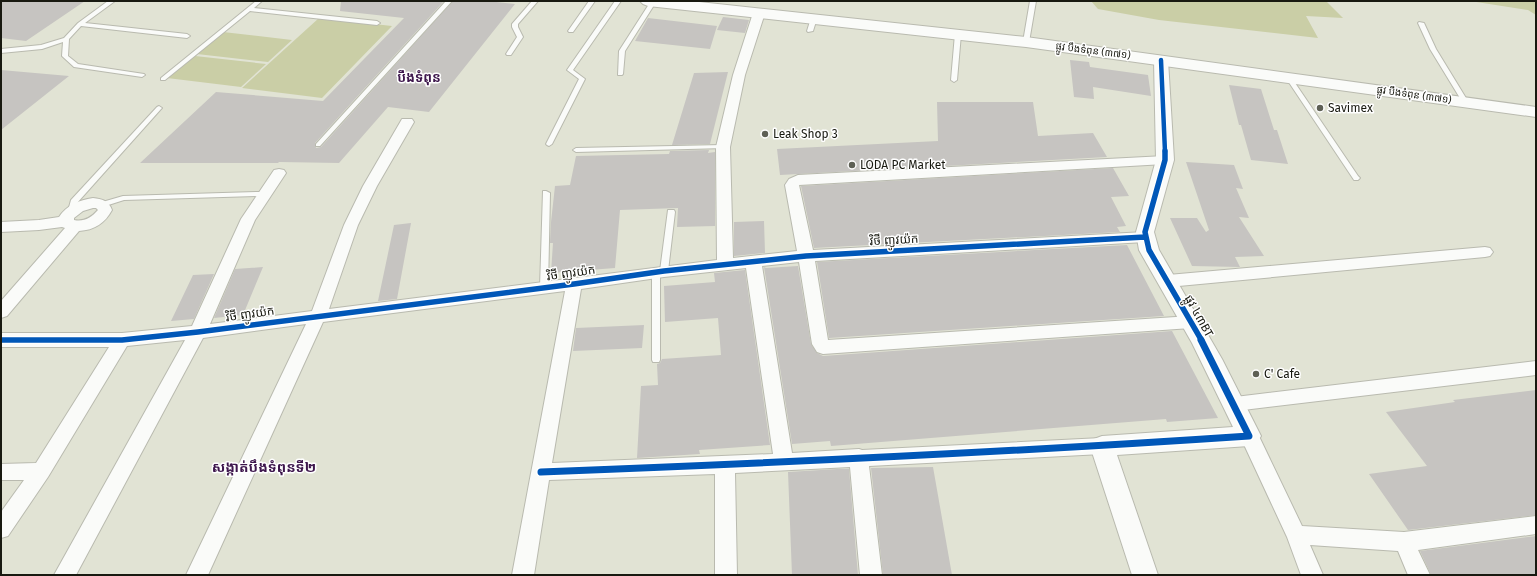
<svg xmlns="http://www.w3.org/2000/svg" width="1537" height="576" font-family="'Fira Sans','Noto Sans Khmer',sans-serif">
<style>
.green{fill:#cacea6}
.building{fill:#c6c4c1}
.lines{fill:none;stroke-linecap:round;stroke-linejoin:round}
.service-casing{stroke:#b9baaf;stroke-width:2}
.minor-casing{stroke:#b9baaf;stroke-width:2}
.tertiary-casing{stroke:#b9baaf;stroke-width:2}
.secondary-casing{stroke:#b9baaf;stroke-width:2}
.service{fill:#fafbf9;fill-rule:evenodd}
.minor{fill:#fafbf9;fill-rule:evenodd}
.tertiary{fill:#fafbf9;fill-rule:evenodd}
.secondary{fill:#fafbf9;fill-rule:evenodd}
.cycleway-far2-casing{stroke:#fff;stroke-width:6}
.cycleway-far1-casing{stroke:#fff;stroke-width:8}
.cycleway-casing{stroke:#fff;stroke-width:10}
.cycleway-far2{stroke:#0057b8;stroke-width:4.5}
.cycleway-far1{stroke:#0057b8;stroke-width:5.5}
.cycleway{stroke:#0057b8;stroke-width:7}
.poi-dot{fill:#5e6055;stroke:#fff;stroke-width:1.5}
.labels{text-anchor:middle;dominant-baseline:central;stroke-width:3;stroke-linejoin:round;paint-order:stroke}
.far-street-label{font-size:10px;fill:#181910;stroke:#fff}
.poi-label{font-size:12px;fill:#181910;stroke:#fff;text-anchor:start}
.street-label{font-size:12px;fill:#181910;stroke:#fff}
.far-district-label{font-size:13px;font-weight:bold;fill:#3e174d;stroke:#fff}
.quarter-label{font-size:14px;font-weight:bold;fill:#3e174d;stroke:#fff}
</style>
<rect width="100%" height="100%" fill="#e1e3d4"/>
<path class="green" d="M1091 1H1326L1343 18 1306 16 1318 38 1159 20 1098 9Z
M1470 1H1536V15L1528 10Z
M319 18 392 26 322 98 242 88Z
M223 32 292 40 268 62 197 54Z
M195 56 266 64 241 87 167 78Z"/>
<path class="building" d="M1 1H85L26 41 1 38Z
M341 1H444L315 143 316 148 321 147 453 1H487L515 4 429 112 388 107 339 163 279 162 278 163H140L216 92 323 101 404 18 340 11Z
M723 17 749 20 745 33 717 30Z
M648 18 717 26 710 49 635 41Z
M1070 60 1089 62 1090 67 1148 75 1151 96 1093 87 1094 99 1074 97Z
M1 70 69 76 1 130Z
M728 72 710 144 672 145 694 73Z
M1229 85 1261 89 1274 130H1277L1288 164 1251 160 1241 125H1239Z
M937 102H1033L1038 136 1093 133 1107 157 780 175 777 149 938 141Z
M709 150 708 153 715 152V226L677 227 678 208 620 210 615 268 551 273 553 243H550L551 222 555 186 570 185 576 156 669 154 670 151Z
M1186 162 1234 165 1243 189 1236 188 1249 218 1239 217 1264 256 1235 257 1240 267 1192 266 1170 218H1197L1206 232 1209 230Z
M1113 168 1129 196 1111 197 1126 226 1117 227 1120 232 814 248 801 186Z
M764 221 765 253 734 256V222Z
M411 223 397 299 378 301 394 225Z
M1127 245 1164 316 829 338 817 262Z
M798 266 811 344 817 353 823 356 1172 331 1218 418 1167 422 1166 419 831 446 830 441 792 444 764 267 766 268Z
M263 267 243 315 214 318 235 269Z
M745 270 770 445 699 450 700 454 637 458 641 386 658 385 657 364 660 363 662 359 721 355 718 318 665 322 664 286 715 282 714 273Z
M214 274 194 319 171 321 193 275Z
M644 325 642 348 573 351 576 328Z
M1536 390V515L1408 530 1369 474 1427 466 1386 412 1455 402 1453 400Z
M933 467 952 575H883L871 468Z
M837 469H849L858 575H792L788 472Z
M1536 536V575H1431L1420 551Z"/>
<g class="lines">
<g class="service-casing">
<path id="service" d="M108 1H115L85 23 187 34 190 36 187 38 81 26 69 39 68 56 78 64 144 74 145 75 142 77 74 67 62 56 63 42 42 49 1 53V49L41 45 64 38 78 23Z
M256 1H262L254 8 377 21 380 23 377 25 250 11 165 80H161V78Z
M446 1H452L320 146H316V144Z
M532 1H538L518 24V27L523 37 511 55H507L506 54 517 37 512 27V24Z
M589 1H595L573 32H569L568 31Z
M615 1H621L573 70 585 79 552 144 549 146 547 145 546 144 579 79 567 70Z
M651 1 656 2 625 51 623 74 622 75H618L619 51Z
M1030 1H1036L1029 42 1026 44 1023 42Z
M814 16 817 18 813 31 808 32 807 31 811 18Z
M1419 22 1424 23 1436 49 1469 103 1468 104H1464L1463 103 1430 49 1418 23Z
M958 32 961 34 957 80 954 82 951 80 955 34Z
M1289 76 1291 77 1358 176 1360 178 1358 180H1354L1286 78Z
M159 106 162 108 161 109 77 203 75 213H69L68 211 71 200 157 107Z
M723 145 725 146V148L576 152 573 150 576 148Z
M543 191H546L550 193 548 288 544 291 540 288Z
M257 192H260L261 194 260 196 124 200 102 207 98 205 99 203 123 196Z
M668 210H674L675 212 668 271 664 274 660 271Z
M656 269 660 272V360L659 362H653L652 360V272Z"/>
</g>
<g class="minor-casing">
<path id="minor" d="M759 10 765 13 745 75 730 147 733 258 797 251 785 185 789 179 798 175 1165 156 1170 157 1172 160 1170 163 1165 164 799 185 813 250 1145 232 1150 233 1153 237 1150 241 1145 242 815 261 828 340 1191 316 1197 318 1199 322 1197 326 1191 328 823 354 817 352 812 344 799 262 762 266 792 453 859 449 862 450 1102 438 1109 440 1111 446 1109 452 1102 454 869 466 882 575H860L850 467 735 473 737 575H715V474L549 480 534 575H512L565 291 323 322 208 575H186L306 324 203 338 76 575H54L185 340 127 346 48 477 8 536 1 538V512L24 480H1V464L36 463 109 347H1V333H122L192 326 241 219 274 170 279 169 284 170 286 173 255 220 210 324 312 311 344 225 363 186 402 119H412L414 122 377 186 358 225 329 309 717 260 716 147 733 75 753 13ZM746 268 773 454 552 463 581 289 664 277Z
M93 198C102 199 109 201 112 210 105 223 95 230 79 231L7 316 1 318V301L65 228 62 227 39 230 1 232V222L39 220 59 217C67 205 79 200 93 198ZM93 208H96L98 210C91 218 84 222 74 220V218L83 211Z
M1485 247 1490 248 1493 252 1490 256 1485 257 1168 287 1162 285 1160 281 1162 277 1168 275Z
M1536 361V375L1235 411 1229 409 1226 404 1229 399 1235 397Z
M1249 428 1256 430 1302 526 1404 532 1536 516V534L1418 550 1430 575H1408L1398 551 1310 545 1323 575H1301L1287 537 1240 436 1242 430Z"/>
</g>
<g class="tertiary-casing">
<path id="tertiary" d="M1161 56 1166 57 1168 60 1174 160 1154 232 1159 250 1222 359 1261 436 1257 443 1249 446 1117 455 1158 575H1132L1090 446 1094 439 1102 436 1233 427 1192 343 1139 250 1136 232 1156 160 1154 60 1156 57Z"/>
</g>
<g class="secondary-casing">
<path id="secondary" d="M640 1H690L1026 37 1536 107V117L1026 47 648 6 643 4Z"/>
</g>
<use href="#service" class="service"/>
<use href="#minor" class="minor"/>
<use href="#tertiary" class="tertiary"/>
<use href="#secondary" class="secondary"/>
<g class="cycleway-far2-casing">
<path id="cycleway-far2" d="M1161 60 1165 152"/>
</g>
<g class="cycleway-far1-casing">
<path id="cycleway-far1" d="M1165 151V160L1145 232 1149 250 1202 341
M1 340H122L198 332 574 284 664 271 806 256 1145 237"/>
</g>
<g class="cycleway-casing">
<path id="cycleway" d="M541 472C777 463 1013 452 1249 436L1201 340"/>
</g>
<use href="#cycleway-far2" class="cycleway-far2"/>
<use href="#cycleway-far1" class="cycleway-far1"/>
<use href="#cycleway" class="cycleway"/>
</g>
<g class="poi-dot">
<circle cx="1320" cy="108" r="4"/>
<circle cx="765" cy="134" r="4"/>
<circle cx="852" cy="165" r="4"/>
<circle cx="1256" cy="374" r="4"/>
</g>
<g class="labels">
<g class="far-street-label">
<text transform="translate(1093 51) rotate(7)">ផ្លូវ បឹងទំពុន (៣៧១)</text>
<text transform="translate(1414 95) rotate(8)">ផ្លូវ បឹងទំពុន (៣៧១)</text>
</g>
<g class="poi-label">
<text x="1328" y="108">Savimex</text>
<text x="773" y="134">Leak Shop 3</text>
<text x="860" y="165">LODA PC Market</text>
<text x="1264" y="374">C' Cafe</text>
</g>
<g class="street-label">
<text transform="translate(894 240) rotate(-3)">វិថី ញូវយ៉ក</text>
<text transform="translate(571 273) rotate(-8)">វិថី ញូវយ៉ក</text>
<text transform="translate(250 314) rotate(-8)">វិថី ញូវយ៉ក</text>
<text transform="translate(1199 316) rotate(61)">ផ្លូវ ៤៣BT</text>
</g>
<g class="far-district-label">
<text x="419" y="77">បឹងទំពុន</text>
</g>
<g class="quarter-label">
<text x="264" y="467">សង្កាត់បឹងទំពុនទី២</text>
</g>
</g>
<rect width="1537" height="576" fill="none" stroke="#181910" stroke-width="4"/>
</svg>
